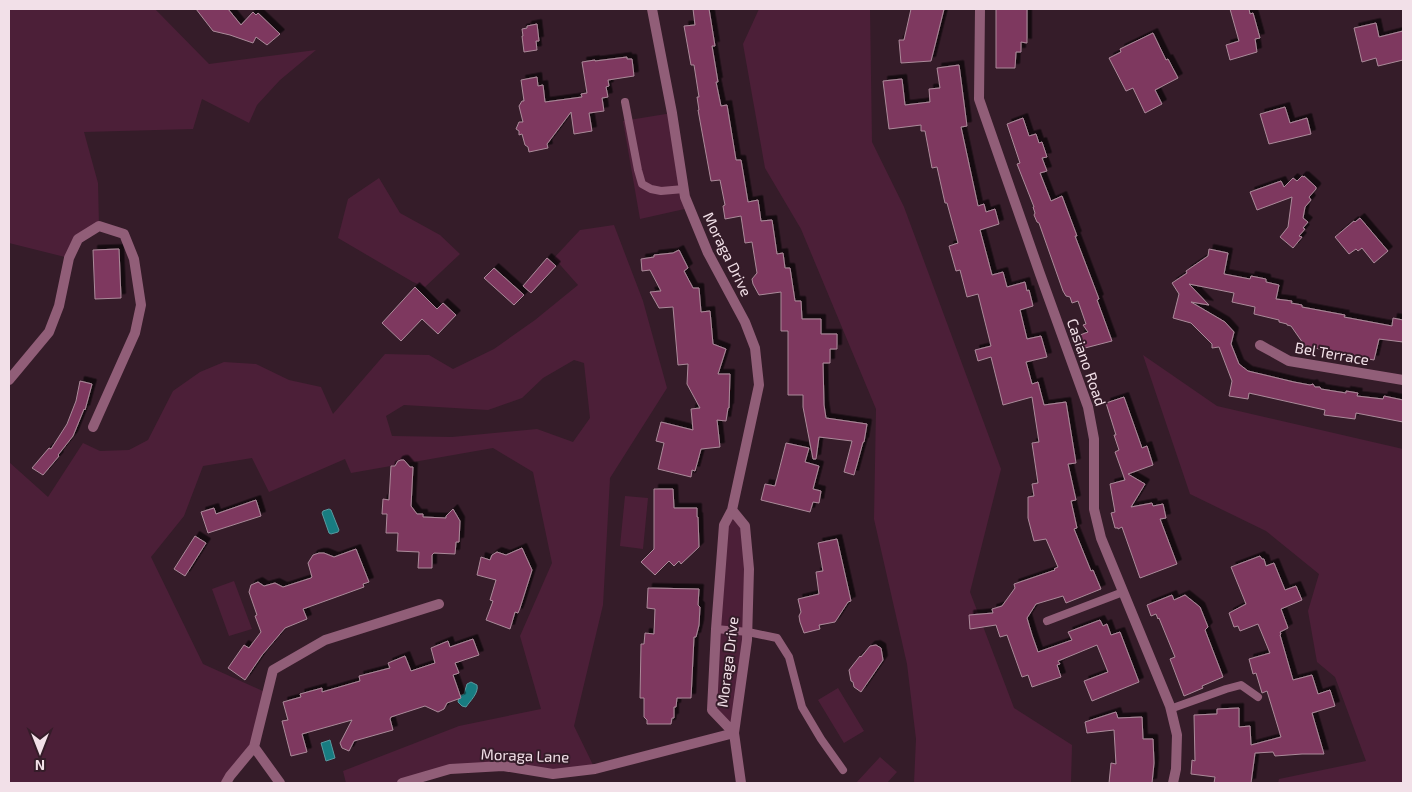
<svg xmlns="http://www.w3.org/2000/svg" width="1412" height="792" font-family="'Exo 2',sans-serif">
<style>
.green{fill:#4c1f38;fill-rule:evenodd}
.water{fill:#187c81;stroke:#599aa0}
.building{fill:#7e395f;stroke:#ab8a9a;filter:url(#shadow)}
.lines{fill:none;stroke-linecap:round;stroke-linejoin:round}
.service{stroke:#915e78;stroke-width:8}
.minor{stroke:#915e78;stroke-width:10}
.labels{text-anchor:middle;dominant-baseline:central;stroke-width:4;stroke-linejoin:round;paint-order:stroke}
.street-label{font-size:15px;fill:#f2e0e8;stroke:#351c29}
</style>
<defs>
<filter id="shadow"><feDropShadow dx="4.5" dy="-4.5" stdDeviation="0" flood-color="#0009"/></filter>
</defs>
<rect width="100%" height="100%" fill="#351c29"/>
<path class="green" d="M9 9H155L209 64 316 50 280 80 257 105 249 123 202 99 193 129 84 132 98 183 99 226 78 239 69 258 9 243Z
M759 9H870L872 142 904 207 1001 469 970 592 1014 708 1072 745 1071 783H914L916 739 907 664 874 519 876 409 801 229 765 168 743 44Z
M672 113 689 208 640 219 623 121Z
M379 178 400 213 440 235 460 254 425 287 413 282 338 238 348 199Z
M614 225 643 301 667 388 610 478 603 605 574 726 595 769 553 774 503 766 450 769 402 783H346L343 771 459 726 541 709 520 636 552 563 533 472 493 448 351 473 345 459 269 492 252 458 203 466 184 516 151 557 203 664 267 693 254 747 226 783H9V462L48 497 83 443 100 451 129 450 148 440 173 391 200 372 224 362 256 364 289 380 321 387 333 414 385 354 429 355 453 369 494 349 535 320 578 285 554 258 580 230ZM574 360 584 363 590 418 573 442 537 429 452 437 392 436 386 416 404 405 488 410 522 398 543 378Z
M1143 355 1217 406 1403 449V783H1278L1279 779 1366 761 1335 677 1317 662 1308 611 1319 574 1266 531 1190 494Z
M625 496 648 498 643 549 620 546Z
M732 510 745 526 749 569 734 733 712 710 724 525Z
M234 581 252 629 229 636 212 589Z
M838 688 864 731 844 743 818 700Z
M880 757 897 772 887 783H856Z"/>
<path class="water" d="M329 509 331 510 339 530 338 532 331 534 329 533 322 513 323 511Z
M471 682 477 685C479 693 470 701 466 707L462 706 458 702 459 696 464 694 467 684Z
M330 740 335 758 326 761 321 743Z"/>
<path class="building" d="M196 9H228L241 25 253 12 256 15 258 13 280 34 267 45 256 37 253 43 230 35 213 31Z
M693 9H709L715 46H712L718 82H716L721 106 727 105 736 160H741L748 202 758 200 761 221 772 220 777 254 783 253 785 268H790L795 301H801L802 319H821V334H837V349H830V363H823L824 405 826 418 867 424 864 442H863L854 475 844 472 852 441 819 437 816 459H813L803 407V395H788V331H781V292L759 295 753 284 752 279 757 273 752 242 745 243 741 216 725 219 723 206 725 205 720 180 711 181 698 110H699L697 97H699L694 65H691L684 26 695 25Z
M911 9H944L931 61 901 63 899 40H904Z
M996 9H1027V43L1021 42V52H1016L1015 68H996Z
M1230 9H1249L1250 14 1253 13 1260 38 1255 39 1257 52 1230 60 1226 45 1239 41Z
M1376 23 1379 37 1403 31V60L1378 66 1376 58 1362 62 1354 28Z
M537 24 539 41H536L537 50 524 52 522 36H523L522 29 527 28V26Z
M1153 33 1166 60 1168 59 1178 78 1155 90 1162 104 1145 113 1133 88 1126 91 1109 58 1121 52 1120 49Z
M627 57V59H632L634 76 608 80 609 86 606 87 608 97 602 98 604 111 589 113 592 131 574 134 571 112 547 144 548 148 529 152 528 147 525 145 522 134 519 135V131L516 129 519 122H523L519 106 522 101H524L521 80 537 77 538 86 543 85 545 102 582 97 581 94 587 93 582 62 595 60V61Z
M959 65 967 126 961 127 978 206 984 204 986 212 995 209 999 224 980 230 992 275 1003 272 1007 287 1025 282 1027 291 1029 290 1033 306 1020 310 1027 339 1041 336 1047 357 1026 362 1032 384 1038 382 1044 405 1066 402 1076 463 1068 464 1076 500 1071 501 1077 528 1074 529 1091 571 1093 570 1101 589 1066 603 1063 596 1036 604 1027 618 1032 635 1038 652 1072 640 1068 632 1100 620 1103 626 1107 624 1111 635 1120 632 1139 682 1092 701 1084 681 1108 672 1097 645 1058 661 1060 664 1057 665 1061 677 1032 687 1028 675 1022 677 1007 635 1000 637 996 625 970 629 969 615 993 613 992 609 1002 606 1015 588 1014 584 1055 570 1054 569 1058 567 1046 539 1034 541 1028 518V497L1034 496 1032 484 1038 483 1032 443 1039 442 1032 397 1003 405 991 357 978 361 975 350 991 346 978 294 967 297 960 270 956 271 949 246 958 243 947 203H945L937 167 932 168 925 131H921V125L889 129 883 81 902 79 905 105 930 102 929 89 940 88 937 68Z
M1285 107 1290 123 1307 118 1311 134 1269 144 1260 114Z
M1023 118 1029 136 1036 134 1039 143 1042 142 1047 157 1042 158 1047 171 1040 173 1051 201 1062 196 1077 236H1075L1099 299 1097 300 1112 341 1085 348 1080 335 1088 332 1083 325 1086 324 1078 301 1072 303 1070 297 1066 296 1063 291 1039 223 1037 222 1034 215 1035 213 1033 207H1034L1017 164 1020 163 1007 124Z
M1302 176 1304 177V176L1316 187V189L1309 197 1311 200 1305 207 1303 218 1308 222 1303 228 1305 229 1299 236 1302 237 1293 248 1280 237 1288 227 1292 197 1257 210 1250 192 1281 181 1284 187 1293 178 1297 181Z
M1360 218 1388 251 1374 263 1362 248 1358 251 1356 249 1349 254 1335 237 1354 221 1355 222Z
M119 249 121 298 95 299 93 250Z
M1209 249 1228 253 1224 274 1250 279 1251 276 1266 279V282L1279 285 1276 299 1292 301 1291 303 1302 305V307L1345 315 1344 317 1392 326 1393 318 1403 320V342L1379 339 1374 360 1363 358 1305 346 1291 326 1287 325V324L1279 322V320L1254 314 1255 307 1232 302 1234 293 1189 284 1209 305 1191 302 1225 322 1234 332 1231 344 1239 364 1248 371 1294 382 1310 385 1313 384 1315 387H1320L1321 389 1346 393V391L1358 393 1357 396 1383 399 1384 396 1403 400V422L1356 413 1355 419 1324 415 1325 410 1249 393 1248 399 1229 396 1232 381 1219 347 1212 348V344L1191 323 1173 318 1179 294 1172 283 1187 273 1186 271 1208 256Z
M679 250 688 268 684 271 693 288H699L701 312 710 311 713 344 726 349 718 374H730L729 408H728L726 421 717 420 720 447 701 449 695 471 692 470 691 477 658 469 664 443 656 441 661 422 693 430 691 409 700 408 687 384 688 364 678 365 673 307 659 308 650 292 661 291 650 270 642 271 641 259 654 257V255L673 253Z
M547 258 556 266 531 293 523 286Z
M494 268 524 295 514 305 484 278Z
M415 287 437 309 443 303 456 315 438 334 422 319 401 341 382 323Z
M80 381 92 384 85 410 84 409 73 436 58 455 59 456 43 475 32 468 49 448 51 449 67 424 76 401Z
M1124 397 1142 448 1147 446 1153 465 1128 474 1145 484 1131 507 1152 503 1153 506 1163 504 1166 518 1160 519 1177 564 1140 578 1122 527 1118 529V528H1115L1111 513 1115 512 1110 484 1125 480 1115 452 1119 450 1114 435H1116L1106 403Z
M786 443 809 448 805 462 819 466 813 489 821 491 819 503 813 502 810 512 761 500 765 484 775 486Z
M401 460H404L410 467H413L411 506 417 514H423V517L446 518V516L453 509 460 521 459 542H456L455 554 434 553 432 555V568H418L419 552 397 551 398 533H386L387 514H382L383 499 389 500 391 466H395L398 461Z
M654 489H673L674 508H697V517H698L699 547 681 564 679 561 674 566 669 561 655 575 641 562 654 549Z
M256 500 261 516 208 533 201 512 214 508 216 514Z
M195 536 206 543 185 576 174 569Z
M837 539 851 601 848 602 835 622 819 625 820 629 804 633 800 622 799 616 801 612 798 599 819 594 816 572 823 571 818 543Z
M522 548 532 570 520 608 518 613 515 612 510 629 486 620 493 601 490 600 496 580 477 575 481 557 490 560 492 555 497 552 506 555Z
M356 549 369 582 363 584 364 587 303 609 307 619 285 628 262 655 245 680 228 668 244 645 249 648 261 632 255 616 257 615 249 592 251 585 258 582 264 586 275 583 283 587 311 578 312 577 308 563 313 555 319 553H324L334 557Z
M1260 556 1262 559H1264L1266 566 1274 563 1285 590 1296 586 1302 600 1281 609 1288 628 1280 632 1281 634 1280 635 1293 680 1312 675 1318 694 1330 690 1335 706 1312 713 1324 754H1302L1275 756 1273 752 1255 753 1251 783H1214L1215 777 1191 774 1192 760 1195 761 1194 715 1217 714V709L1239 708V727L1250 726 1251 745 1281 737 1267 691 1262 693 1256 673 1253 674 1249 659 1270 653 1258 624 1240 631 1238 626 1234 627 1229 613 1246 604 1231 567Z
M648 588 699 589 698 605 700 607 699 625 696 637H694L691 698H677L676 707H674V718H672L671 724H647V720L644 717V698H640L641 644H644L645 633 654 634 655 609 647 608Z
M1172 595 1174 600 1185 595 1200 607 1208 627 1205 630 1223 677 1202 686 1203 688 1184 696 1170 659 1175 657 1159 618 1158 619 1156 614 1151 616 1147 605Z
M473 639 479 655 455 663 459 673 453 675 461 698 447 703 444 709 438 712 425 706 391 717 390 719 393 730 354 741 349 751 342 748 340 743 352 720 302 734 307 752 291 756 282 721 288 720 283 702 301 697 300 694 322 688V692L360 681 359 676 390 668 388 663 405 656 411 671 435 663 431 648 448 641 450 647Z
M876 645 881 648 883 660 861 692 854 687 853 682 851 681 849 670 860 656 861 657 870 646Z
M1116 712 1118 718 1142 717 1143 739H1153L1154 763 1152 783H1109L1111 763 1116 764 1114 730 1087 733 1085 722Z"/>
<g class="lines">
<path class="service" d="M625 102 638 170 642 184 651 189 661 191 684 189
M1047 621 1123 592
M716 629 748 632 777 638 789 657 802 707 821 739 843 770
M1170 709 1226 689 1241 685 1258 697"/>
<path class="minor" d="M652 9 672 113 685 197 708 253 745 322 755 348 759 385 732 510 724 525 716 629 712 710 734 733
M980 9 979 99 1040 274 1088 407 1094 439V509L1101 538 1170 706 1177 735 1176 769 1173 783
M1260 345 1289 361 1403 380
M9 380 49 332 59 306 69 258 78 239 99 226 124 234 134 259 141 305 135 333 93 427
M732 510 745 526 749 569 747 640 734 733 741 783
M226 783 230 776 254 747
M280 783 254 747 273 670 325 640 439 604
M402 783 450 769 503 766 553 774 595 769 734 733"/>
</g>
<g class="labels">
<g class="street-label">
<text transform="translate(728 254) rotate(64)">Moraga Drive</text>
<text transform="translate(1332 353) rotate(10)">Bel Terrace</text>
<text transform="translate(1087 362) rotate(71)">Casiano Road</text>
<text transform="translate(727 662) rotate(-83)">Moraga Drive</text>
<text transform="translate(525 755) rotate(2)">Moraga Lane</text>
</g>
</g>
<rect width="1412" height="792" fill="none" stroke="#f2e0e8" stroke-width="20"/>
<g transform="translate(40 752) rotate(180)" stroke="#351c29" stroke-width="4" paint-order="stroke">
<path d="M0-4L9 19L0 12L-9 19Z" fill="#f2e0e8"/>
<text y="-8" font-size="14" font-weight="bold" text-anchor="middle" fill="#f2e0e8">N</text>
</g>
</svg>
